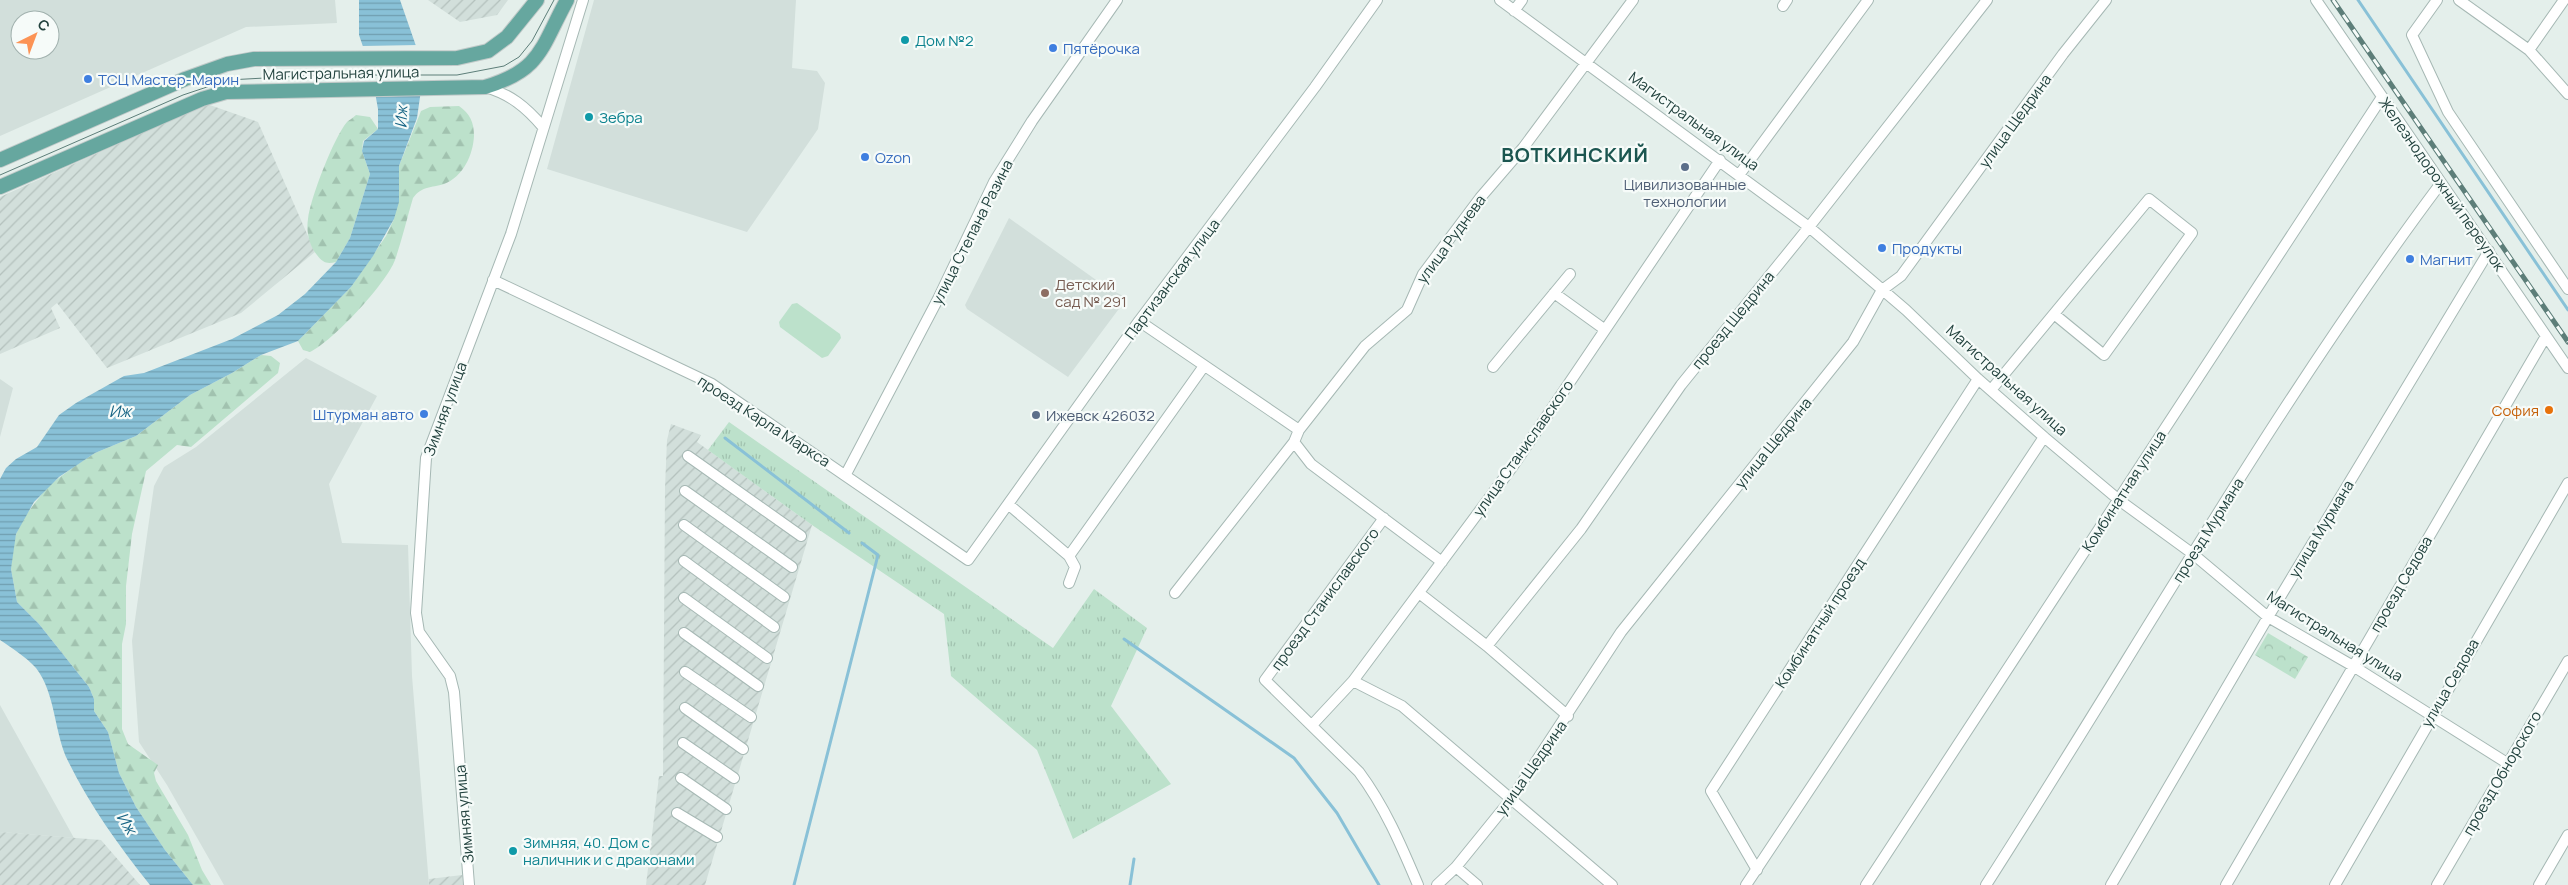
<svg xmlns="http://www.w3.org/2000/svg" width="2568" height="885" font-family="Manrope,sans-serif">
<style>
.built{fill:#d2dfdb;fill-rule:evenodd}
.industrial{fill:url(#industrial-furrows)}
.grass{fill:url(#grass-tufts)}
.forest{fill:url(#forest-firs)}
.park{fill:url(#park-crowns)}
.pitch{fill:#bce1cb}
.water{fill:url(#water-rules)}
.pier{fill:#e4efeb}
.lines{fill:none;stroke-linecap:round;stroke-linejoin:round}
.stream{stroke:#89c1d7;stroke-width:3}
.minor-casing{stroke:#a6b8b4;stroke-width:12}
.major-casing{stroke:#c1cac9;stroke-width:16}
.minor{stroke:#fff;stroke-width:10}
.major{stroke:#66a79f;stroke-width:14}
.tram{stroke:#5d7e79;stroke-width:1}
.rail-casing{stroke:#5d7e79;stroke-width:5}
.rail{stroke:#f6fbf9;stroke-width:3;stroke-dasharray:9;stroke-linecap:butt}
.culture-dot{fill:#0f9aa8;stroke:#f6fbf9;stroke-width:2}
.shop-dot{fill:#3f7fe0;stroke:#f6fbf9;stroke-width:2}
.service-dot{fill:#5c6f8a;stroke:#f6fbf9;stroke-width:2}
.education-dot{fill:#8d6e63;stroke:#f6fbf9;stroke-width:2}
.food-dot{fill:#e8710a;stroke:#f6fbf9;stroke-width:2}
.labels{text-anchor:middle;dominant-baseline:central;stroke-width:4.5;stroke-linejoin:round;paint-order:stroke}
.culture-label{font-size:15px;fill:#0d838f;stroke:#f6fbf9;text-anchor:start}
.shop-label{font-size:15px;fill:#366cbe;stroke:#f6fbf9;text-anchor:start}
.street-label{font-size:15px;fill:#22423e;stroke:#f6fbf9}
.service-label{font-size:15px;fill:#4e5e75;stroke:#f6fbf9}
.education-label{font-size:15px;fill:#785e54;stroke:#f6fbf9;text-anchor:start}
.food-label{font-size:15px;fill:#c56008;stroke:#f6fbf9;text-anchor:end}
.water-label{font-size:16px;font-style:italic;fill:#166484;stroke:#f6fbf9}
.district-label{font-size:20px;font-weight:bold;letter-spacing:1px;fill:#1c5650;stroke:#f6fbf9}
</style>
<defs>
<pattern id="industrial-furrows" width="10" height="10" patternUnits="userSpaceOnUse" patternTransform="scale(1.25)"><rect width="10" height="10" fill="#d2dfdb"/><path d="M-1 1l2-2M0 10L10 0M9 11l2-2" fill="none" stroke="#b4c1bd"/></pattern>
<pattern id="grass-tufts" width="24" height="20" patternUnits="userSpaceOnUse" patternTransform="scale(1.25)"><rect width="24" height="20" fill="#bce1cb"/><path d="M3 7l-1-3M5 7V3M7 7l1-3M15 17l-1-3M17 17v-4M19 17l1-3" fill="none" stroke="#a1c2af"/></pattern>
<pattern id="forest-firs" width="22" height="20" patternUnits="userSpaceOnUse" patternTransform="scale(1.25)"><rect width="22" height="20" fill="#bce1cb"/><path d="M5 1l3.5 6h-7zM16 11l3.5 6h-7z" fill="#a1c2af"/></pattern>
<pattern id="park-crowns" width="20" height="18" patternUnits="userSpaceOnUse" patternTransform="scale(1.25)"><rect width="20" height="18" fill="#bce1cb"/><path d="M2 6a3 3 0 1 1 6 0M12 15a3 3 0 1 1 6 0" fill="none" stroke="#a1c2af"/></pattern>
<pattern id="water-rules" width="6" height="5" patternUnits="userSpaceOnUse" patternTransform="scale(1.25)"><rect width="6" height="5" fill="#89c1d7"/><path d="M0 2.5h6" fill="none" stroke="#709eb0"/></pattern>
</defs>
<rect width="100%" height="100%" fill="#e4efeb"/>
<path class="built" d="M0 0H335L337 23 246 27 0 136ZM20 20H50V50H20Z
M594 0H796L792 68 817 71 825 83 818 129 747 232 547 169Z
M1009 218 1106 287 1127 298 1068 377 967 309 965 305Z
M306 358 377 396 329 484 342 543 408 545 412 676 429 885H224L167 785 139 742 132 641 154 486 164 467 196 447Z
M0 379 13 388 0 437Z
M0 705 74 838 0 832Z"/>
<path class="industrial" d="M428 0H508L497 15 460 22Z
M207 104 258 122 315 252 241 313 107 368 57 303 51 308 60 328 0 354V197Z
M671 424 701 435 697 442 812 525 705 885H646L659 776H663L665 488 667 440Z
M0 832 101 840 140 885H0Z
M462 875 463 885H429V879Z"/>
<path class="grass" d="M729 422 1053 648 1094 589 1147 628 1111 706 1171 784 1073 839 1037 750 951 676 944 614 812 525 708 450Z"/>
<path class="forest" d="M459 106C470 114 474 122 474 136 473 155 463 177 444 184 431 188 422 186 413 198 407 218 402 240 395 260 386 284 332 342 310 352L303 350 298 341 351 287 386 236 394 219 399 166 421 111 430 107Z
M356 115 370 117 378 129 363 141 362 151 370 174 350 238 336 262C327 264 323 263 317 255 309 245 306 231 308 219 310 199 334 137 347 122 349 120 353 118 356 115Z
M261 355 271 356 280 363 278 373 191 447 177 445 146 471 132 534 126 586V624L122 644V729L128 744 158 765 154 773 156 781 188 835 202 870 211 885H193L165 850 136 807 119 773 108 732 94 711V699L89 687 39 624 17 602 11 569 12 551 16 534 25 516 48 486 75 466 95 453 136 436 190 395 232 373Z"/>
<path class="park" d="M2268 633 2308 657 2295 679 2255 655Z"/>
<path class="pitch" d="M797 303 840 334 841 338 828 356 822 358 780 327 779 322 792 304Z"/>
<path class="water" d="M359 0H400L424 69 417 118 399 166V202L394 219 373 256 351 287 298 341 261 355 232 373 190 395 136 436 95 453 59 477 34 502 16 534 11 569 17 602 39 624 89 687 94 699V711L108 732 119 773 136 807 165 850 193 885H150C119 846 90 806 68 761 54 733 56 694 36 668 26 657 12 648 0 640V479L6 468 16 459 37 447 59 415 76 403 124 376 144 373 232 339 278 315 305 294 336 262 350 238 370 174 362 151 364 141 378 129V109L371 70 359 35Z"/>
<path class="pier" d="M418 45 426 69 423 95 373 97 368 70 360 46Z"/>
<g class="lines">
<path class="stream" d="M2358 0 2568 310
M725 438 849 533
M1124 639 1294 758 1337 813 1379 885
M794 885 878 555 862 543
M1130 885 1134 859"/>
<g class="minor-casing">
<path id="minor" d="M1500 0 1809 227 1906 310 1978 379 2044 437 2119 500 2193 554 2268 617 2353 666 2507 763
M2316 0 2568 368
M2437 0 2412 35 2448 112 2568 289
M2459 0 2529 50 2568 94
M1783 6 1787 0
M1514 11 1522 0
M2529 50 2564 0
M485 87C510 94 526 107 543 127
M1739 175 1868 0
M493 280 712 384 968 560 1139 321 1315 87 1377 0
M1554 293 1604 329
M1139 321 1299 430
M1493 367 1570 274
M1991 390 2149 199 2192 233 2104 355 2054 314
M1294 442 1311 464 1442 562
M688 456 801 536
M846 474 938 299 994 182 1032 121 1117 0
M685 491 792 567
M1008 504 1069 556 1075 567 1069 583
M1384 518 1265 680 1359 772C1385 807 1401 845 1418 885
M684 525 784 597
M1069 556 1204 366
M684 561 774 627
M1175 593 1294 442 1299 430 1365 346 1407 310 1423 274 1480 198 1523 148 1633 0
M1419 593 1487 646 1568 716
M684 598 767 658
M684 633 758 686
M1487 646 1581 529 1681 385 1809 227 1987 0
M685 672 751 717
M1353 681 1402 706 1612 885
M685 708 743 749
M1312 725 1353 681 1513 466 1720 160
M683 743 734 778
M681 778 726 809
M677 813 717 837
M1456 867 1477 885
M1757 870 1711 791 1978 379
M469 885 454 692 450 676 419 632 416 613 426 458 511 234 583 0
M1437 885 1456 867 1512 798 1621 632 1853 342 1882 290 1901 276 2063 54 2106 0
M1746 885 2044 437
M1866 885 2382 97
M1986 885C2137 650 2274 406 2441 183
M2111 885 2268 617 2489 251
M2226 885 2546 336
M2335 885 2568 483
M2437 885 2568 661
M2539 885 2568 835"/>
</g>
<g class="major-casing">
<path id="major" d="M0 160 185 79 227 64 254 59 457 58 488 51 507 37 537 0
M0 187 202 99 226 92 485 87C542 70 541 47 567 0"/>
</g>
<use href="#minor" class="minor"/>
<use href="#major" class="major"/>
<path class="tram" d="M0 175 183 95 228 80 320 75H457L504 66 519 57 532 41 554 0"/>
<g class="rail-casing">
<path id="rail" d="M2333 0 2568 342"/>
</g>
<use href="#rail" class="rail"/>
</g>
<g class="culture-dot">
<circle cx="905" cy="40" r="5"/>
<circle cx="589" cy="117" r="5"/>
<circle cx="513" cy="851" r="5"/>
</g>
<g class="shop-dot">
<circle cx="1053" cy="48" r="5"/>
<circle cx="88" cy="79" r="5"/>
<circle cx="865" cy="157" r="5"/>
<circle cx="1882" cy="248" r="5"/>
<circle cx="2410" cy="259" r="5"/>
<circle cx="424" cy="414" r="5"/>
</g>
<g class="service-dot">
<circle cx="1685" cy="167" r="5"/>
<circle cx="1036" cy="415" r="5"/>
</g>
<circle class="education-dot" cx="1045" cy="293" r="5"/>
<circle class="food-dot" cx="2549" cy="410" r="5"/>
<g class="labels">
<g class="culture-label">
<text x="915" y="40">Дом №2</text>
<text x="599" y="117">Зебра</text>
<text x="523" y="842">Зимняя, 40. Дом с<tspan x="523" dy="17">наличник и с драконами</tspan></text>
</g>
<g class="shop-label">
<text x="1063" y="48">Пятёрочка</text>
<text x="98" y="79">ТСЦ Мастер-Марин</text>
<text x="875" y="157">Ozon</text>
<text x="1892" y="248">Продукты</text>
<text x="2420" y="259">Магнит</text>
<text x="414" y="414" text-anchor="end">Штурман авто</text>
</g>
<g class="street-label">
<text transform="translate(341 73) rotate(-1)">Магистральная улица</text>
<text transform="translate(1694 121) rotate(36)">Магистральная улица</text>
<text transform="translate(2015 121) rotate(-54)">улица Щедрина</text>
<text transform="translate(2442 184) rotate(55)">Железнодорожный переулок</text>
<text transform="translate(972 232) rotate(-63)">улица Степана Разина</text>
<text transform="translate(1451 239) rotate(-54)">улица Руднева</text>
<text transform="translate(1172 279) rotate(-53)">Партизанская улица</text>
<text transform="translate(1733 320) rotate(-51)">проезд Щедрина</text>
<text transform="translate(2007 380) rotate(42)">Магистральная улица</text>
<text transform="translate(445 409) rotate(-70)">Зимняя улица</text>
<text transform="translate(764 421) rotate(33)">проезд Карла Маркса</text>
<text transform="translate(1773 443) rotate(-51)">улица Щедрина</text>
<text transform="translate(1523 448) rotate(-55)">улица Станиславского</text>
<text transform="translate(2124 491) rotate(-57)">Комбинатная улица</text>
<text transform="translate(2321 529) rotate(-59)">улица Мурмана</text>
<text transform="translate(2208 530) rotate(-58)">проезд Мурмана</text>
<text transform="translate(2401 584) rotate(-60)">проезд Седова</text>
<text transform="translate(1325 599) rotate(-54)">проезд Станиславского</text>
<text transform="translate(1820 623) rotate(-57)">Комбинатный проезд</text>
<text transform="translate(2335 636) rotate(32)">Магистральная улица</text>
<text transform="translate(2450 683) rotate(-60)">улица Седова</text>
<text transform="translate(1531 768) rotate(-55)">улица Щедрина</text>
<text transform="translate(2502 773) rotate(-60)">проезд Обнорского</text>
<text transform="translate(464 814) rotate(-95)">Зимняя улица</text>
</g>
<g class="service-label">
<text x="1685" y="184">Цивилизованные<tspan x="1685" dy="17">технологии</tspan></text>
<text x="1046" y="415" text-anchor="start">Ижевск 426032</text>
</g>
<g class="education-label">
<text x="1055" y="284">Детский<tspan x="1055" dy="17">сад № 291</tspan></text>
</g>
<g class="food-label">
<text x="2539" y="410">София</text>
</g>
<g class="water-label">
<text transform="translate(401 117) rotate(-88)">Иж</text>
<text x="120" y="411">Иж</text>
<text transform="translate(127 823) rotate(58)">Иж</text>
</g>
<g class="district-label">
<text x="1575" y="154">ВОТКИНСКИЙ</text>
</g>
</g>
<g transform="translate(35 35) rotate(42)"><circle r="24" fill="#f6fbf9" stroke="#a1b1ae"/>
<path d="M0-4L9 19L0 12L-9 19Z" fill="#fc9355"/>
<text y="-8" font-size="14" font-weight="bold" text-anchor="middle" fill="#22423e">С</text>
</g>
</svg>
